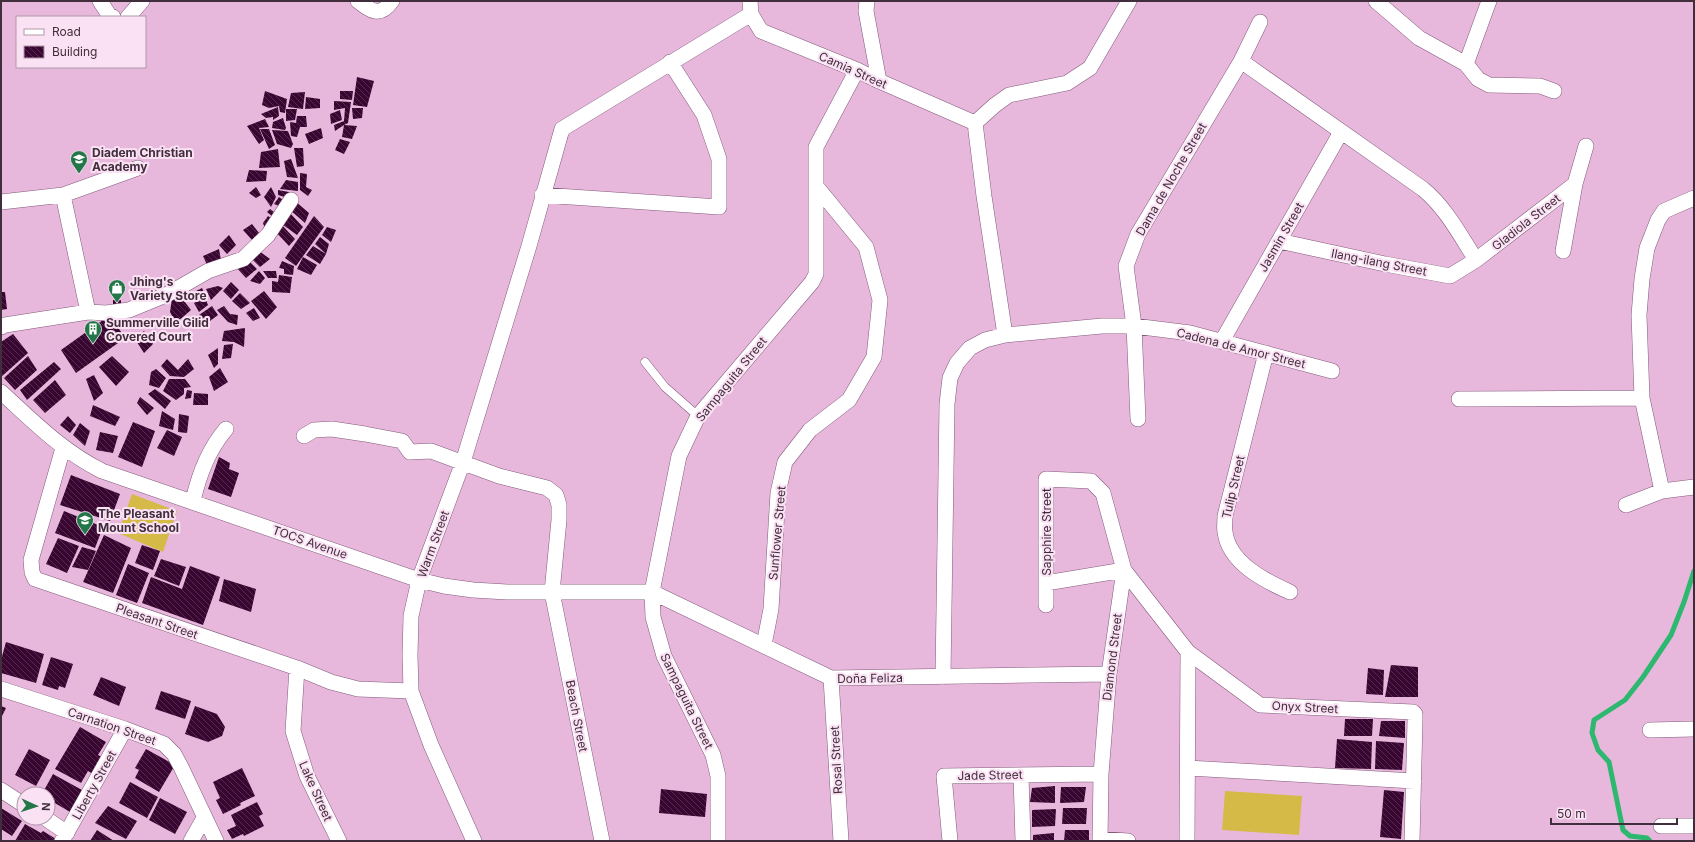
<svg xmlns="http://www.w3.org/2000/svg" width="1695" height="842" font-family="Inter,sans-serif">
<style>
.garden{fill:#d6ba48}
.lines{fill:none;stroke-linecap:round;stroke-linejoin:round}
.stream{stroke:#2db76f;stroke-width:5}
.building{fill:url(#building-back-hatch)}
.lane-casing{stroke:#845a7b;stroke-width:9}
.street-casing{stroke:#845a7b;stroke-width:16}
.lane{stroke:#fff;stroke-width:8}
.street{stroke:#fff;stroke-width:15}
.labels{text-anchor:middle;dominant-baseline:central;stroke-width:4;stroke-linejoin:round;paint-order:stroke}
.street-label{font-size:12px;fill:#412e3c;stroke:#fae1f3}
.poi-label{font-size:12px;font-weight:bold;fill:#412e3c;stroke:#fae1f3;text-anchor:start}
</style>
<defs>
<pattern id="building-back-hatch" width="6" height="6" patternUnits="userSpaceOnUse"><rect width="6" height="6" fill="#380630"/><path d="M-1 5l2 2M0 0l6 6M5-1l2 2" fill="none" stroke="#542b4e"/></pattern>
</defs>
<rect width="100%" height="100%" fill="#e7b8dc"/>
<path class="garden" d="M132 494 177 511 163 552 118 533Z
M1225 791 1302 796 1299 835 1222 830Z"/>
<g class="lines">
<path class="stream" d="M1650 841 1647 838 1630 836 1623 830 1609 762 1598 750 1592 733 1594 720 1625 700 1643 677 1671 635 1684 602 1694 571"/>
</g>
<path class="building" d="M357 77 374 81 367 107 353 105Z
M265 91 287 99 285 113 280 112 279 106 269 108 262 105Z
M340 91H353L352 100 340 99Z
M305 92 303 109 288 107 291 93Z
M306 97 320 99V108L305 109Z
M334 101 351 102 348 123 344 125 357 126 352 139 342 137 344 125 335 131 334 125 344 121 345 108 334 110Z
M278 107 279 116 273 120V117L266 118 261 114Z
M352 108H363L362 118 353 119Z
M286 109H297L295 120 286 121Z
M340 110 342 120 331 124 330 114Z
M297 116H306L307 127H300L297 137 291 136 290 122 296 123Z
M283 118 286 128 285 130 272 128 273 122Z
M265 119 269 127 259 128 264 140 259 144 247 126Z
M321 128 323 138 309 144 305 134Z
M260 129H269L275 145 269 149Z
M272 130 288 131 293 144 291 148 277 144Z
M340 139 350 142 344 154 335 150Z
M294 148H303L304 166 297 167Z
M278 149 280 167 259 168 261 152Z
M291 159 298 178 287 177 284 161Z
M249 170 267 171 266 181 246 182Z
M300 173 307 174 306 187 312 190 308 196 300 190Z
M286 180 298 182V191L280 189Z
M256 187 261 195 256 198 249 193Z
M271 187 276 197 271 207 264 197Z
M278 190 289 192 288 198 278 195Z
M279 197 283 200 279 206 274 204Z
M295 201 309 213 305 223 289 209Z
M270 209 274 212 272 216 267 212Z
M287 210 303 227 297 235 279 222Z
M268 216 272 219 265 229 263 223Z
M314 216 324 227 296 266 285 258Z
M280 223 295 239 289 246 274 230Z
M252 224 259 233 252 240 243 230Z
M327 227 336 230 331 242 322 235Z
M229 235 236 245 227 254 219 245Z
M320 237 329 244 326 254 320 264 306 255 313 246 326 254 315 244Z
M219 249 221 260 208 267 203 256Z
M259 251 270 259 260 267 250 257Z
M303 257 317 265 311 275 297 269Z
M247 259 257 269 246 278 236 267Z
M282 261 294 266 293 275 284 274V269L279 268Z
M259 271 265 278 260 284 250 281Z
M263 271H276L277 278H268Z
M279 275 292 277 290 293 272 292V281L278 282Z
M231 282 239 290 231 299 223 291Z
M218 286 223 288 211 300 206 289Z
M202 288 205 295 194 300 192 293Z
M264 291 277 307 266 319 251 301Z
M1 292H5L7 309 1 310Z
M178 293 191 310 176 323 170 312 172 298Z
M240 293 250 303 241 309 232 301Z
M205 297 208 305 199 312 194 303Z
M113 300H121V305H113Z
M212 306 218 315 206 324 199 315Z
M224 306 230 314 238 315 237 325 228 322 217 310Z
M254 308 260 318 253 321 246 313Z
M110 315 125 338 76 373 61 350Z
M245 328 244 347 234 342 222 341 224 331Z
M144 331 153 344 144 353 135 339Z
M13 334 28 353 1 377V342Z
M233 344 231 358 222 359 224 345Z
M218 348V364L214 368 208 355Z
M28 356 37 370 15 390 4 378Z
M112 356 129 372 116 386 99 367Z
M167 359 178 370 188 359 194 369 184 377 170 376 161 366Z
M54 362 61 369 27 400 20 390Z
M220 368 228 382 214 391 209 377Z
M156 369 166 378 159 388 149 385 151 372Z
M94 375 103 393 94 401 86 379Z
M169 379H185L191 387 184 388V394L176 400 163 391Z
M55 380 66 395 45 413 33 400Z
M155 389 171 401 165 409 148 394Z
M187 390 192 391 191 398 185 399Z
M194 393 208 394V405H193Z
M140 397 154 408 147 415 137 403Z
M93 405 120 417 115 426 90 416Z
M162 411 175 419 173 430 159 426Z
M179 414 189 416 187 433 178 432Z
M68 416 76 425 70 433 60 425Z
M133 422 155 431 142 467 118 457Z
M80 423 90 431 85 446 73 435Z
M167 430 182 437 174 456 157 448Z
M100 432 118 436 113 453 96 450Z
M219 457 230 463 229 469 239 473 231 497 208 489Z
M71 475 120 494 110 521 60 505Z
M64 511 103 527 95 548 55 533Z
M104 535 131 548 113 593 83 582Z
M58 538 79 546 67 573 46 564Z
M142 545 160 551 153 570 135 563Z
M82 547 96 551 88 570 72 567Z
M161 559 186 567 179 586 154 576Z
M128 564 149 573 137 603 116 595Z
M190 566 220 577 203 625 142 603 151 577 182 589Z
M224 579 256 589 251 612 219 601Z
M6 642 44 654 36 683 1 673V660Z
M51 657 73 664 65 688 59 686 58 690 42 685Z
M1391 665 1418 667V697H1385Z
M1368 668 1384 670 1383 695 1366 694Z
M101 677 126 687 119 706 93 695Z
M161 691 191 701 185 719 155 709Z
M1 706 6 708 1 718Z
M195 706 217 714 225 727 222 736 208 742 185 734Z
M1345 719H1373L1372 736H1344Z
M1381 721H1405V738L1379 736Z
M80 727 106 742 98 755 102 757 93 774 88 771 81 783 55 769Z
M1337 739 1372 742 1371 769 1335 768Z
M1376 741 1404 743 1402 770 1375 769Z
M29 749 50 760 36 786 15 775Z
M146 749 175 765 159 792 135 778 139 770 135 768Z
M242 768 255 796 240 803 241 805 223 814 216 800 220 798 213 782Z
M53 774 82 790 70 812 48 799V794H42Z
M130 782 158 797 147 818 119 803Z
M1055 786V803L1030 802 1032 788Z
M1061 787H1086L1084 802 1060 803Z
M661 789 707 794 705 817 659 813Z
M1384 790 1404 792 1401 839 1380 837Z
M160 798 187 812 175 834 149 820Z
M257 802 263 814 259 816 264 826 244 836 243 834 232 839 227 830 236 826 231 815Z
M108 806 137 821 126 839 95 823Z
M1 808 22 821 12 836 1 829Z
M1063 808H1087L1086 824H1062Z
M1056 809 1055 826 1032 827V810Z
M25 824 41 833 43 831 56 839 55 841H15Z
M97 830 114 841H90Z
M1065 830H1089V841H1064Z
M1054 833V841H1033V835Z"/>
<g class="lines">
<g class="lane-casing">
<path id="lane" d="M645 362 665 387 698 416"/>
</g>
<g class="street-casing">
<path id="street" d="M100 1 109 15 113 17
M358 1C371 11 380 18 392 1
M750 1 751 14 761 31 857 70 879 81 975 123
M867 1 866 11 879 81
M1376 1 1419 38 1466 64 1478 79 1489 85 1540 86 1554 91
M128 17 142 1
M1241 61 1423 189C1446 208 1460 235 1476 260
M1466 64 1489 1
M975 123 984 196 1005 335
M975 123 995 105 1009 95 1067 83 1090 68 1129 1
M63 195 88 312
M542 195 719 207V159L704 115 670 62
M1 202 63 195 138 168
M1279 241 1385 264 1450 276 1476 260 1575 184
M1563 251 1575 184 1586 146
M1 327 5 325 88 312 106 313 129 310 168 294 208 271 243 259 268 235 291 200
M1222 341 1341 132
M1266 353 1225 516C1225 522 1224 527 1225 532 1229 563 1265 581 1290 592
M1 392C34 422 62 451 102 471L419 580 444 586 473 590 507 592H652L831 678 1109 674
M1459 399 1642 398
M1138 419 1134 326 1126 266 1138 234 1241 61 1260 22
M304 436 314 430 332 429 365 434 402 441 410 452 431 451 499 476 547 488 556 495 559 505V520L552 592 602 841
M63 448 31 560 32 572 35 579 297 668 331 682 358 689 411 691
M1662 491 1642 398 1639 315 1642 279 1647 248 1658 220 1664 211 1694 198
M193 501C199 474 208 450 226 429
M1626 505 1662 491 1694 487
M1046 583 1124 570 1188 652 1260 705 1413 712 1415 714V720L1412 841
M1046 605V479L1091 481 1103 493 1124 570 1109 674 1101 774 1100 841
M764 645 771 609 778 493 785 462 810 430 849 400 874 357 880 300 866 247 816 186
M297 668 293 731 307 776 339 841
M943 677 947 404 950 378 957 363 970 348 985 340 1005 335 1102 326H1134L1190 333 1332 371
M831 678 841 841
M1 689 125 729 164 744 174 754 181 767 216 841
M1650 730 1694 729
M1188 768 1414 781
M1021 775 1023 841
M1 790 24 805
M45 818 67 833
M1661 826H1694
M1100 839 1128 841
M62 841 125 729
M191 841 204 818
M474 841 431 745 411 691 410 655 411 616 419 580 463 462 529 246 562 129 751 14
M718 841V776L713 755 664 656 653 617 652 592 679 456 698 416 812 282 816 274V147L857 70
M950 841 944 776 1101 774
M1187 841 1188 652"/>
</g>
<use href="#lane" class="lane"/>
<use href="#street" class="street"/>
</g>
<defs>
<g id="school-pin" transform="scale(0.9)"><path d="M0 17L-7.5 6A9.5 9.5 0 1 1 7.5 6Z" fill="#237648" stroke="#fae1f3"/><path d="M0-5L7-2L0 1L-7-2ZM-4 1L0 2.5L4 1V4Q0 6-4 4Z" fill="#fff"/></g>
<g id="shop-pin" transform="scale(0.9)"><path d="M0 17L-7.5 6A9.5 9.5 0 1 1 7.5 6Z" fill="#237648" stroke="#fae1f3"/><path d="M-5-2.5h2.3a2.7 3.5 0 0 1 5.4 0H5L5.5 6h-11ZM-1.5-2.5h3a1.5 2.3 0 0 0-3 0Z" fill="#fff"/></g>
<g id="building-pin" transform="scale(0.9)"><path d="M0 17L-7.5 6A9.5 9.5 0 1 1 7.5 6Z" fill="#237648" stroke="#fae1f3"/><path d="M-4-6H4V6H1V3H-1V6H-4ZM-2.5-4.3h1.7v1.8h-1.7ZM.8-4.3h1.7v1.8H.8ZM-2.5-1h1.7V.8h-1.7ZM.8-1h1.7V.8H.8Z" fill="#fff"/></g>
</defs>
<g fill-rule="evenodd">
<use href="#school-pin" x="79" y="159"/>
<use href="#shop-pin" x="117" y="288"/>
<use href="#building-pin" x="93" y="329"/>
<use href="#school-pin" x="85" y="520"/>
</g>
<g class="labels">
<g class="street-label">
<text transform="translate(853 70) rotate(24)">Camia Street</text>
<text transform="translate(1171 179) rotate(-60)">Dama de Noche Street</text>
<text transform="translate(1526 222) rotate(-38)">Gladiola Street</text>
<text transform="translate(1281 237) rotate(-60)">Jasmin Street</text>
<text transform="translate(1379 262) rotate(11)">Ilang-ilang Street</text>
<text transform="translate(1241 348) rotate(14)">Cadena de Amor Street</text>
<text transform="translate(731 379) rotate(-51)">Sampaguita Street</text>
<text transform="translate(1233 487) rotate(-77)">Tulip Street</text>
<text transform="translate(1046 532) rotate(-90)">Sapphire Street</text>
<text transform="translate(777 533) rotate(-85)">Sunflower Street</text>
<text transform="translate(310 542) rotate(19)">TOCS Avenue</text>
<text transform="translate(433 544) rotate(-70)">Warm Street</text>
<text transform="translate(157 621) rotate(19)">Pleasant Street</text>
<text transform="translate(1112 657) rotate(-83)">Diamond Street</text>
<text transform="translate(870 678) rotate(-1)">Doña Feliza</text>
<text transform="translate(687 701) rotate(64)">Sampaguita Street</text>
<text transform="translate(1305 707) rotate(3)">Onyx Street</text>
<text transform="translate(577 716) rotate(79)">Beach Street</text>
<text transform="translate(112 726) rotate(19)">Carnation Street</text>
<text transform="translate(836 760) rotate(-93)">Rosal Street</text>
<text transform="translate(990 775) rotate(-1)">Jade Street</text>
<text transform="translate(94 785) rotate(-61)">Liberty Street</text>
<text transform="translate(316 791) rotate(66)">Lake Street</text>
</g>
<g class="poi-label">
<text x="92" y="152">Diadem Christian<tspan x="92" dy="14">Academy</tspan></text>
<text x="130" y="281">Jhing's<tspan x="130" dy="14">Variety Store</tspan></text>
<text x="106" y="322">Summerville Gilid<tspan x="106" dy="14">Covered Court</tspan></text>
<text x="98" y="513">The Pleasant<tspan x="98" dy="14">Mount School</tspan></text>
</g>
</g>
<rect width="1695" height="842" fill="none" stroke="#412e3c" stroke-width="4"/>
<rect x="16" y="16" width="130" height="52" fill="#fae1f3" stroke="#b099aa"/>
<rect x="24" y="29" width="20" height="6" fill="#ffffff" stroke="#b099aa"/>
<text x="52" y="36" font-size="12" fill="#412e3c">Road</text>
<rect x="24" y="46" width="20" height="12" fill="url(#building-back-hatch)" stroke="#b099aa"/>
<text x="52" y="56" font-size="12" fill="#412e3c">Building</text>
<g transform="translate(36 806) rotate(93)"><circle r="19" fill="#fae1f3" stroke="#b099aa"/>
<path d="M0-3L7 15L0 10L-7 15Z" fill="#237648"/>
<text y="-6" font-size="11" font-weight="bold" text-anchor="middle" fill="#412e3c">N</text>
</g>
<path d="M1551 818v6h126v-6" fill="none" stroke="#412e3c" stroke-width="2"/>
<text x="1557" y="818" font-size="12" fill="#412e3c" stroke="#fae1f3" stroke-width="3" paint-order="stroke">50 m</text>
</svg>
